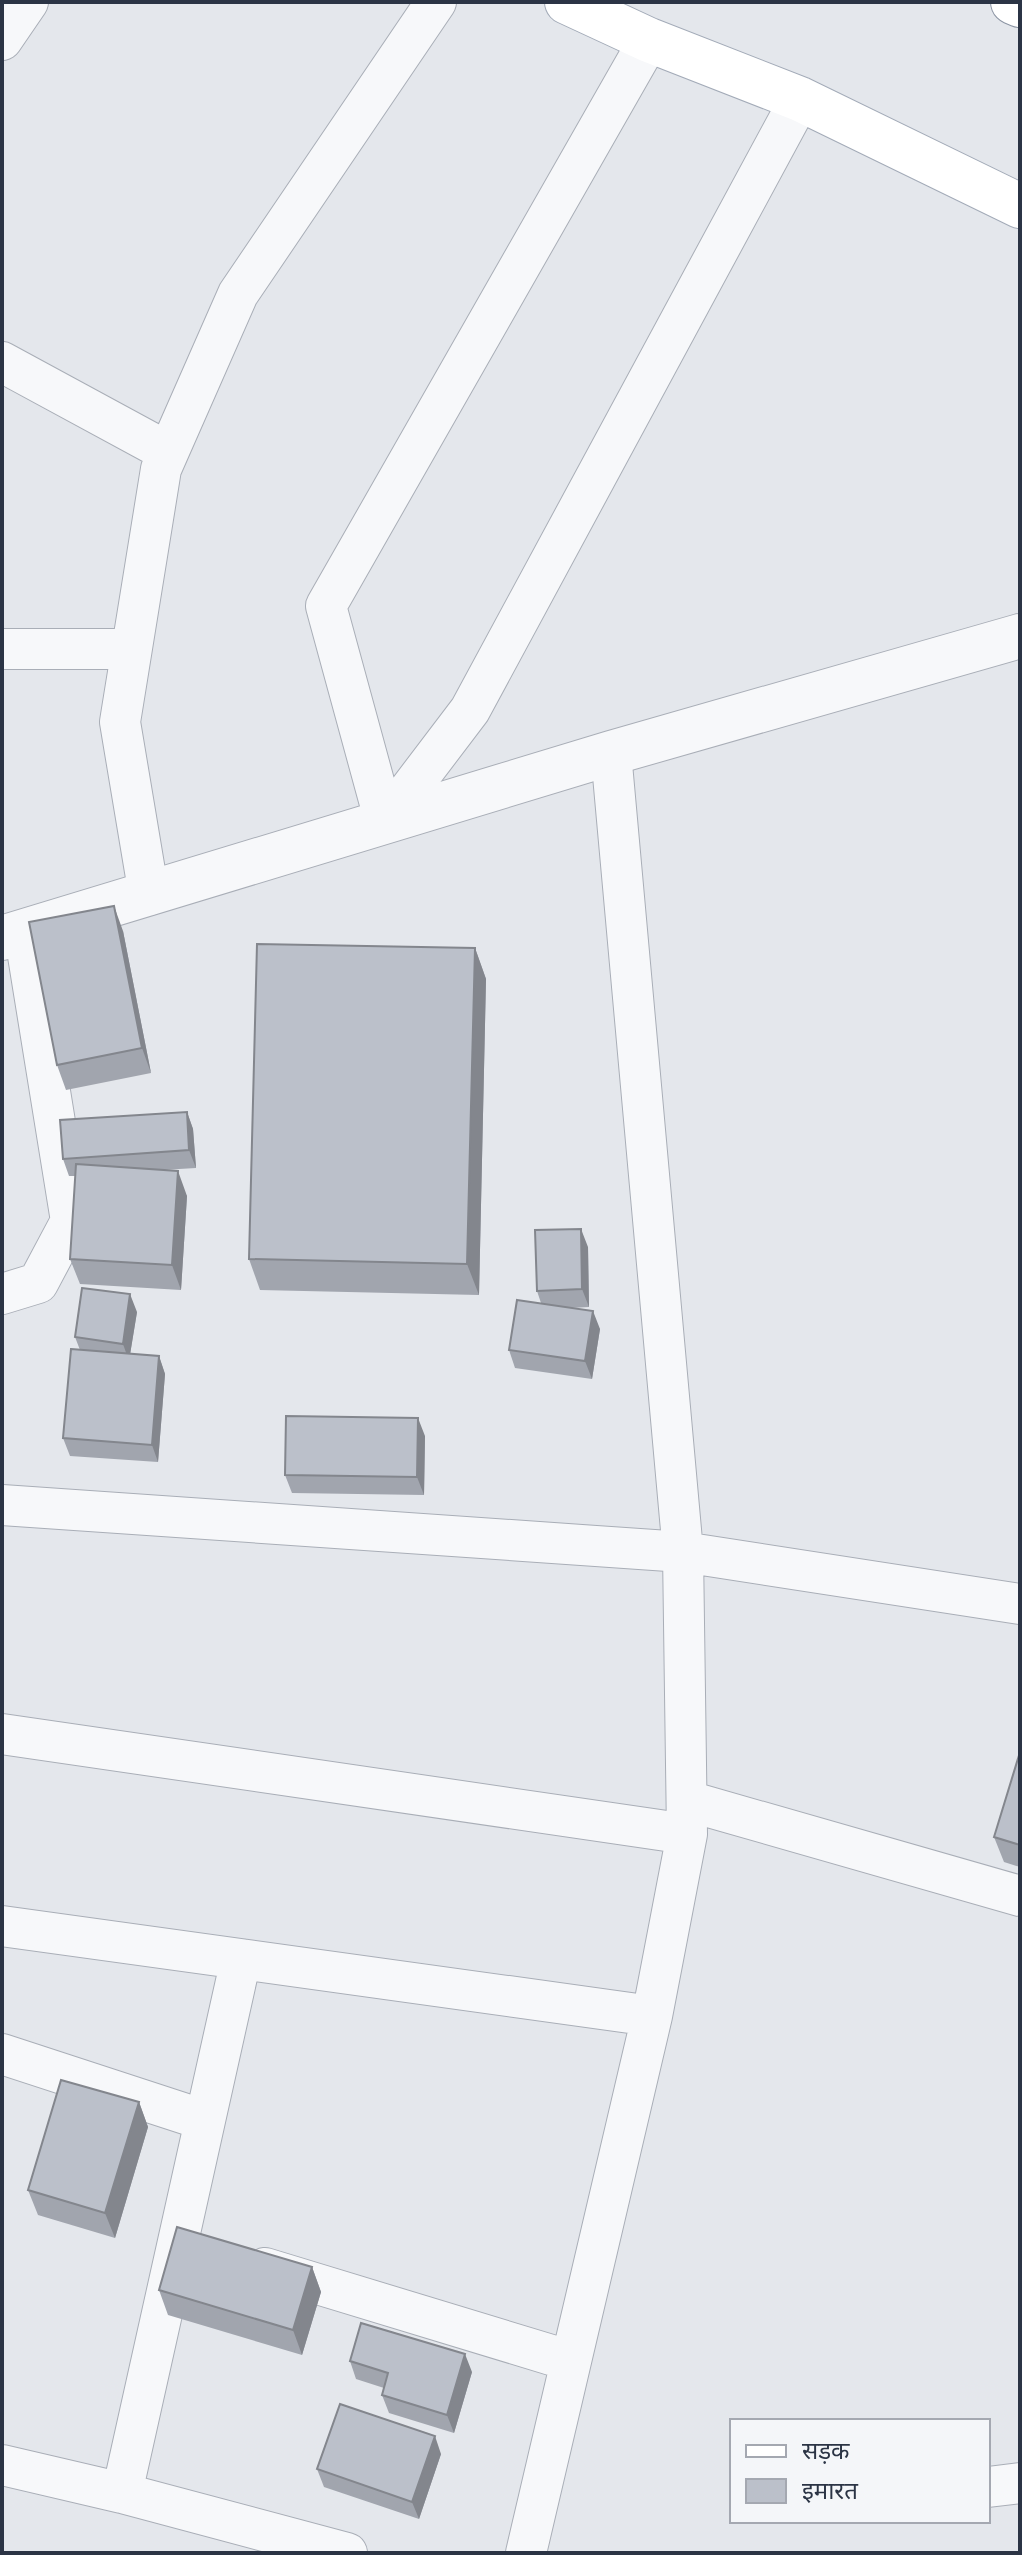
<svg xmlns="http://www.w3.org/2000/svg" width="1022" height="2555" font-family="'Fira Sans Condensed','Noto Sans Devanagari',sans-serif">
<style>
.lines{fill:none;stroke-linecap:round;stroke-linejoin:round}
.minor-casing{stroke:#a9aeb7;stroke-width:42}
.tertiary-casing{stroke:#a9aeb7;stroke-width:46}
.primary-casing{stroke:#a3abb8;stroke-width:46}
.trunk-casing{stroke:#8b94a3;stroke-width:46}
.minor{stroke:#f7f8fa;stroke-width:40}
.tertiary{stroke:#f7f8fa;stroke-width:44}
.primary{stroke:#fff;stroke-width:44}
.trunk{stroke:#fff;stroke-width:44}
.wall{fill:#a1a5ae}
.shaded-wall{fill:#83868d}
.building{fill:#bbc0ca;stroke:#83868d;stroke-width:2}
</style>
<rect width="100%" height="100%" fill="#e4e7ec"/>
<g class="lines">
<g class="minor-casing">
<path id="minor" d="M2 40 28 2
M2 362 168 452
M2 649H131
M385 822 326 606 649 40
M385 822 470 710 800 99
M149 895 120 722 161 469 238 294 436 2
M2 1294 38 1283 71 1221 24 931
M2 1505 683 1552 1020 1604
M2 1734 687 1834
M688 1801 1020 1896
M2 1926 652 2016
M2 2054 204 2120
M265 2268 571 2361
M2 2465 122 2493 347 2553
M988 2487 1020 2483
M122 2493 241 1959
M526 2553 652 2016 687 1834 683 1552 611 753"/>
</g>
<g class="tertiary-casing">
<path id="tertiary" d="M2 938 611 753 1020 636"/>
</g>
<g class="primary-casing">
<path id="primary" d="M567 2 649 40 800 99 1020 206"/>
</g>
<g class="trunk-casing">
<path id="trunk" d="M1013 2 1020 5"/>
</g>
<use href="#minor" class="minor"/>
<use href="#tertiary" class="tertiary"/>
<use href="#primary" class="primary"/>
<use href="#trunk" class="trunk"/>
</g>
<path class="wall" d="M123 931 151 1073 66 1090 57 1065Z
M475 948 486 979 479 1295 260 1290 249 1259Z
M187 1112 193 1129 196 1168 162 1170 187 1196 181 1290 80 1284 70 1259 75 1176H69L63 1159Z
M588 1247 589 1307 570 1308 600 1329 592 1379 515 1368 509 1350 541 1303 537 1291Z
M137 1312 130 1354 159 1356 165 1374 158 1462 70 1456 63 1438 80 1350 75 1337Z
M425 1436 424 1495 292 1493 285 1475Z
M1020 1752V1867L1004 1862 994 1837Z
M139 2102 148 2127 115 2238 38 2215 28 2190Z
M312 2267 321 2292 302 2355 168 2315 159 2290Z
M350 2361 472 2372 454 2433 389 2413 382 2395 384 2388 356 2379Z
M441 2454 419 2519 324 2487 317 2469Z"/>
<path class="shaded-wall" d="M114 906 123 931 151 1073 142 1048Z
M475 948 486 979 479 1295 467 1264Z
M187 1112 193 1129 196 1168 189 1150Z
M178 1171 187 1196 181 1290 172 1265Z
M581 1229 588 1247 589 1307 582 1289Z
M130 1294 137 1312 129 1361 123 1344Z
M593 1311 600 1329 592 1379 585 1361Z
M159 1356 165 1374 158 1462 152 1445Z
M418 1418 425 1436 424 1495 417 1477Z
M139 2102 148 2127 115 2238 105 2213Z
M312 2267 321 2292 302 2355 293 2330Z
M465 2354 472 2372 454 2433 447 2415Z
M435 2436 441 2454 419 2519 412 2502Z"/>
<path class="building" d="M114 906 142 1048 57 1065 29 922Z
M257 944 475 948 467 1264 249 1259Z
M187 1112 189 1150 63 1159 60 1120Z
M76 1164 178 1171 172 1265 70 1259Z
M581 1229 582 1289 537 1291 535 1230Z
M82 1288 130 1294 123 1344 75 1337Z
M517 1300 593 1311 585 1361 509 1350Z
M71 1349 159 1356 152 1445 63 1438Z
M286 1416 418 1418 417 1477 285 1475Z
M1020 1752V1845L994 1837Z
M61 2080 139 2102 105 2213 28 2190Z
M177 2227 312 2267 293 2330 159 2290Z
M361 2323 465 2354 447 2415 382 2395 388 2373 350 2361Z
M340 2404 435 2436 412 2502 317 2469Z"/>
<rect width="1022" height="2555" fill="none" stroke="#2b3445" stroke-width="8"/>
<rect x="730" y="2419" width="260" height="104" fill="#f4f6f9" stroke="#a4a8b1" stroke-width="2"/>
<rect x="746" y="2445" width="40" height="12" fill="#ffffff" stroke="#a4a8b1" stroke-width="2"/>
<text x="802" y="2459" font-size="24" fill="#2b3445">सड़क</text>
<rect x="746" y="2479" width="40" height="24" fill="#bbc0ca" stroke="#a4a8b1" stroke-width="2"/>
<text x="802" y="2499" font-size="24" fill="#2b3445">इमारत</text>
</svg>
